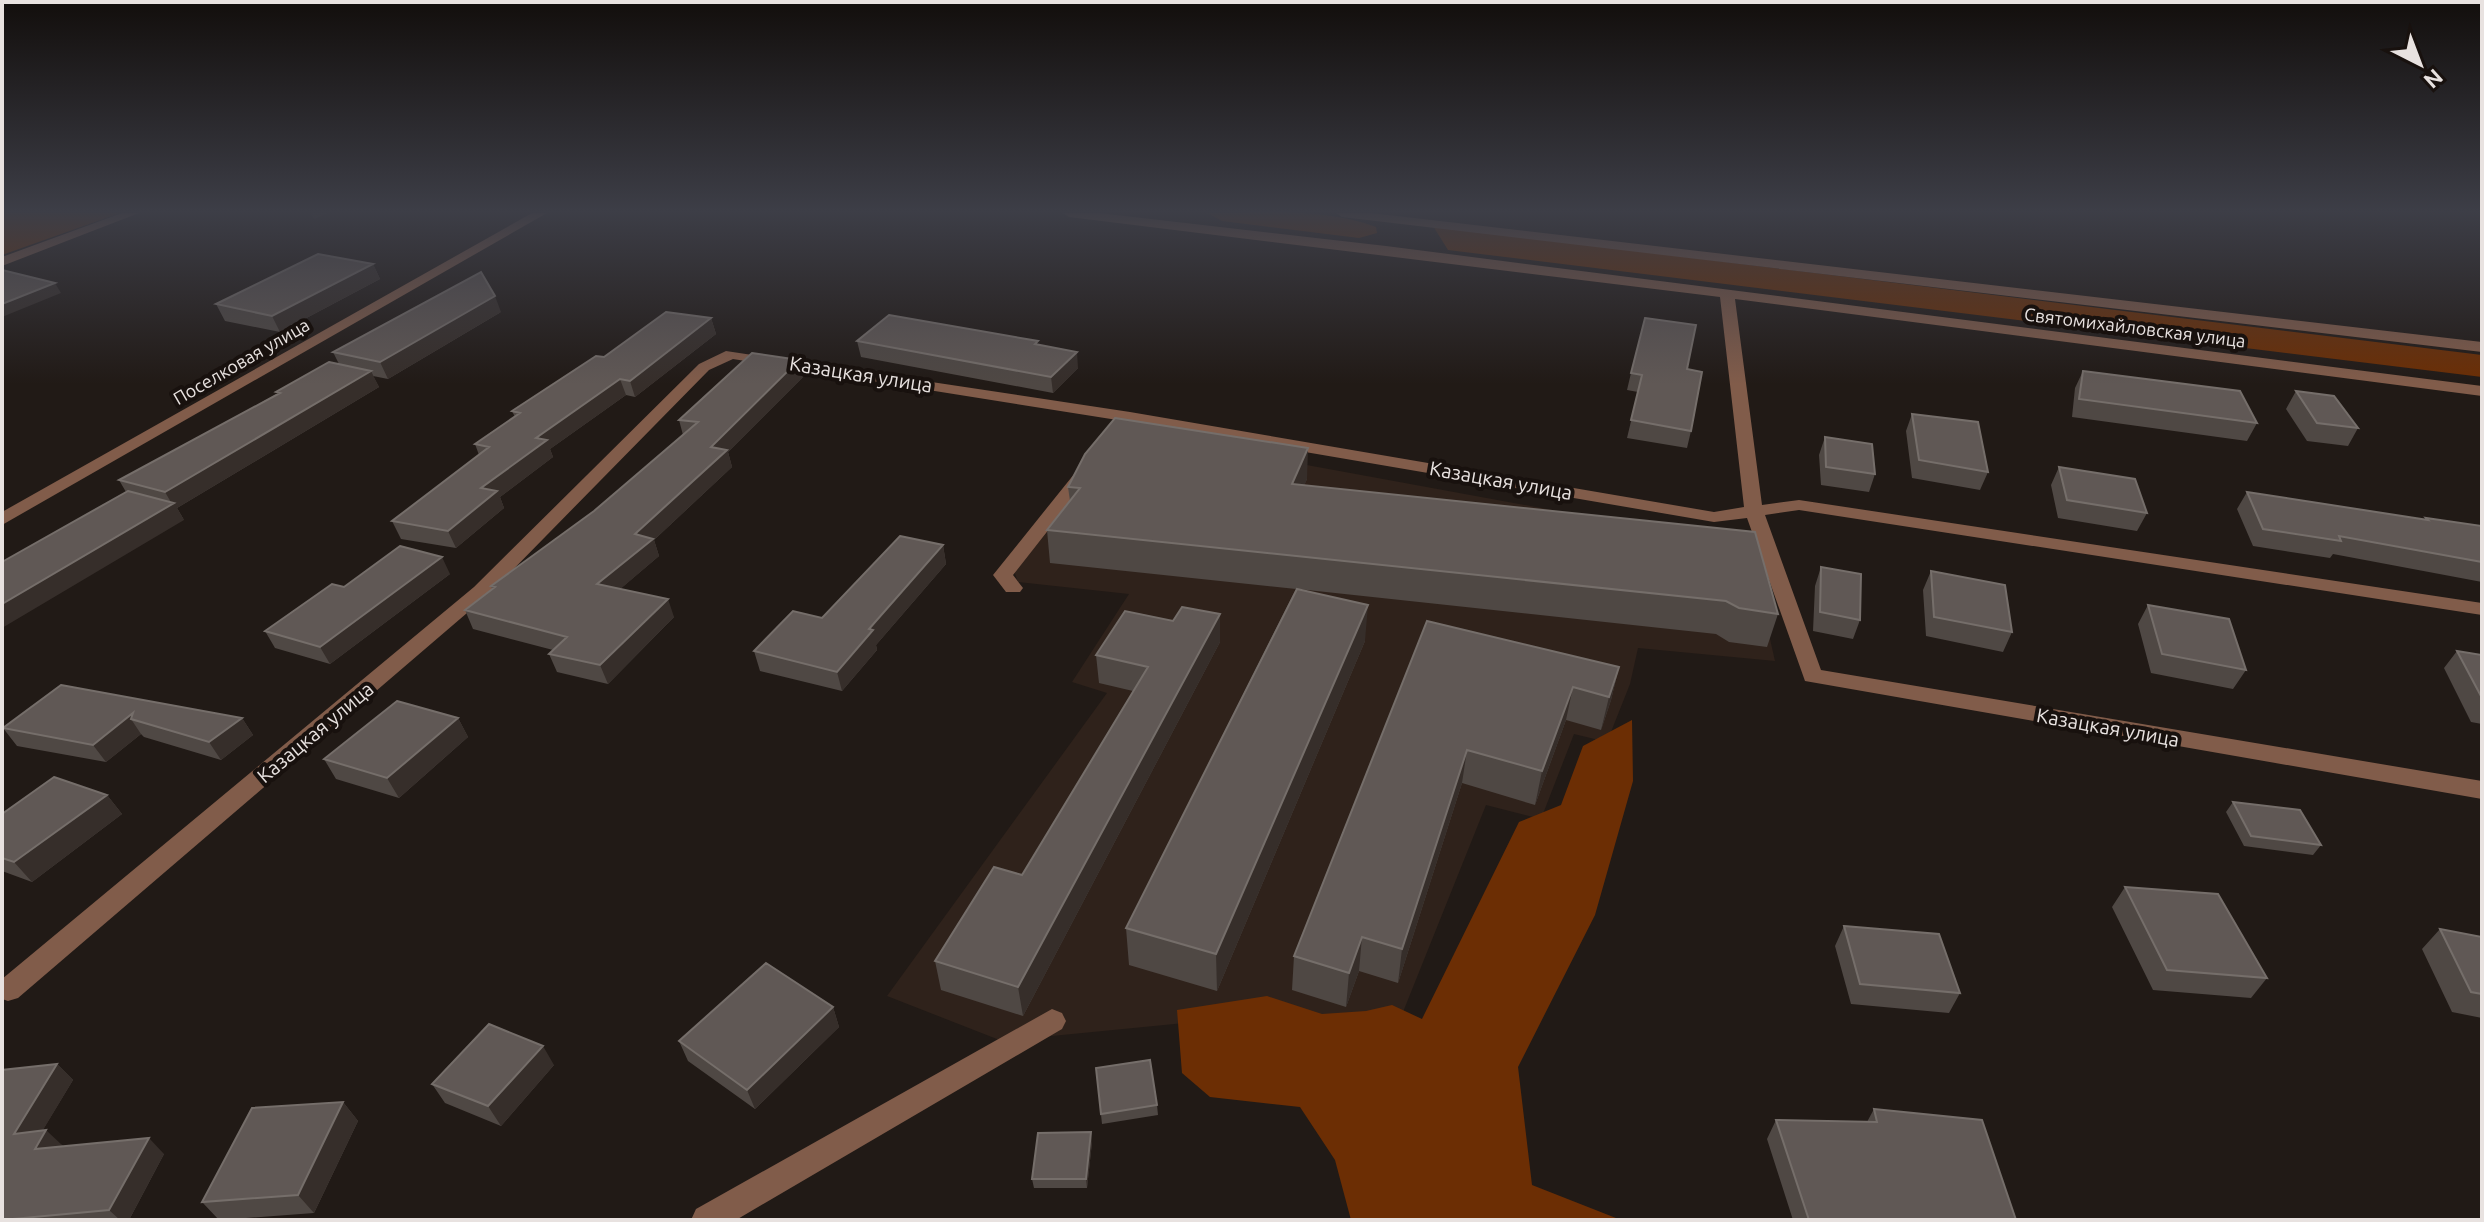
<svg xmlns="http://www.w3.org/2000/svg" width="2484" height="1222" font-family="Ubuntu,sans-serif">
<style>
.built{fill:#2f221b}
.green{fill:#6c2e04}
.lines{fill:none;stroke-linecap:round;stroke-linejoin:round}
.street{fill:#815c4a;fill-rule:evenodd}
.wall{fill:#4f4844}
.shaded-wall{fill:#362e2a}
.building{fill:#605855;stroke:#756e6a;stroke-width:2}
.labels{text-anchor:middle;dominant-baseline:central;stroke-width:8;stroke-linejoin:round;paint-order:stroke}
.far-street-label{font-size:18px;fill:#e8e2e0;stroke:#18110e}
.street-label{font-size:20px;fill:#e8e2e0;stroke:#18110e}
</style>
<rect width="100%" height="100%" fill="#211a16"/>
<path class="built" d="M1132 433 1749 546 1775 661 1638 648 1630 684 1607 742 1574 734 1541 819 1486 805 1395 1032 1205 1021 1002 1041 887 996 1107 693 1072 682 1129 594 1018 582 1014 571Z"/>
<path class="green" d="M2 213H120L2 255Z
M1207 213C1262 213 1324 207 1376 227L1377 233 1359 238 1222 221Z
M1433 226 2482 355V377L1448 250Z
M1632 720 1633 781 1595 915 1518 1067 1532 1185 1621 1220H1351L1335 1160 1300 1107 1210 1097 1182 1073 1177 1010 1267 996 1322 1014 1366 1011 1392 1005 1422 1019 1519 822 1561 805 1583 746Z"/>
<g class="lines">
<path class="street" d="M122 213H139L2 266V257Z
M532 213H547L2 525V512Z
M1063 213H1099L1386 246 2482 386V396L1735 299 1762 505 1799 500 2482 603V615L1799 510 1765 515 1821 670 2482 781V799L1805 681 1747 518 1714 522 1130 422 733 359 709 370 488 595 18 998 8 1001 2 999V979L474 587 699 364 726 351 1130 412 1714 512 1744 507 1720 297 1069 217Z
M1336 213H1371L2482 342V352L1342 217Z
M1085 467 1094 472 1013 575 1023 588 1020 592H1006L993 575 1079 468Z
M1052 1009 1062 1013 1066 1021 1062 1029 736 1220H691L696 1209Z"/>
</g>
<path class="wall" d="M373 264 380 279 280 332 225 321 216 304Z
M501 312 388 379 373 376 379 387 177 508 184 520 126 492 119 480 277 394 276 392 339 364 333 352Z
M711 318 716 334 635 397 626 395 550 449 553 457 500 497 504 508 456 548 401 539 392 521 479 455 475 444 515 417 512 411 604 357Z
M857 341 1039 344 1078 368 1053 393 861 357Z
M1687 369 1691 431 1687 448 1627 438 1638 392 1627 390 1631 373Z
M2083 371 2257 423 2247 441 2072 417 2075 388Z
M803 377 728 452 732 467 654 540 659 556 620 589 674 617 608 684 557 672 549 654 553 650 473 629 465 610 492 589 491 586 594 511 683 435 679 420Z
M2296 391 2358 428 2348 446 2307 441 2286 409Z
M1912 414 1988 472 1980 490 1912 478 1906 431Z
M1825 437 1875 474 1869 492 1821 485 1819 455Z
M2059 467 2147 513 2137 531 2058 518 2051 485Z
M1307 479 1304 485 1778 614 1767 647 1729 642 1716 634 1298 589 1365 641 1217 991 1129 965 1126 928 1296 589 1050 563 1047 530 1070 501 1068 487Z
M2247 492 2425 520 2426 518 2482 526V582L2333 554 2330 558 2253 546 2237 509Z
M943 545 946 564 876 645 877 650 842 691 760 671 754 651 822 618Z
M1821 567 1860 620 1853 639 1813 631 1815 586Z
M1931 571 2012 632 2003 652 1926 636 1923 590Z
M450 574 330 664 275 648 265 631 344 587Z
M2148 605 2246 670 2233 689 2151 673 2138 624Z
M1220 614V642L1023 1016 941 990 935 961 1022 875 1133 691 1099 683 1096 655 1173 621Z
M1427 621 1619 667 1611 700 1601 730 1566 720 1535 805 1462 783 1398 983 1359 971 1346 1007 1292 990 1294 956Z
M2457 651 2482 655V724L2471 722 2444 668Z
M61 685 242 718 253 735 221 760 144 737 141 734 106 762 17 746 3 728Z
M458 718 468 737 399 798 336 779 324 759Z
M107 795 122 814 32 882 2 871V814Z
M2233 802 2321 845 2313 855 2244 846 2226 812Z
M2125 887 2267 978 2251 998 2153 990 2112 907Z
M1844 926 1960 993 1949 1013 1851 1004 1835 946Z
M2440 929 2482 937V1018L2452 1012 2422 949Z
M833 1007 839 1027 755 1109 688 1061 679 1041Z
M57 1064 73 1080 42 1131 63 1146 164 1154 129 1220H2Z
M554 1065 501 1126 445 1103 432 1084Z
M1096 1068 1157 1105 1158 1115 1102 1124Z
M343 1102 358 1121 314 1213 219 1220 202 1202Z
M1874 1109 2016 1220H1793L1767 1139 1776 1120 1867 1122Z
M1092 1142 1087 1188H1034L1032 1179Z"/>
<path class="shaded-wall" d="M311 213H328L314 219Z
M373 264 380 279 280 332 272 316Z
M55 283 61 293 2 317V304Z
M495 296 501 312 388 379 380 362Z
M711 318 716 334 635 397 630 381Z
M1077 352 1078 368 1053 393 1051 377Z
M799 360 803 377 728 452 732 467 654 540 659 556 604 603 597 584 635 534 711 447Z
M371 371 379 387 177 508 184 520 2 628V604L172 504 165 492Z
M620 379 626 395 550 449 553 457 500 497 504 508 456 548 448 531 481 488 536 438Z
M1308 448 1307 479 1291 516 1292 484Z
M943 545 946 564 876 645 877 650 842 691 837 672 869 629Z
M442 557 450 574 330 664 320 647Z
M668 599 674 617 608 684 600 665Z
M1368 605 1365 641 1217 991 1216 954Z
M1220 614V642L1023 1016 1018 987Z
M1619 667 1611 700 1601 730 1609 697Z
M1573 687 1566 720 1535 805 1542 771Z
M133 713 131 719 141 734 106 762 93 745Z
M242 718 253 735 221 760 209 742Z
M458 718 468 737 399 798 387 778Z
M1467 750 1462 783 1398 983 1402 949Z
M107 795 122 814 32 882 14 862Z
M1362 937 1359 971 1346 1007 1349 973Z
M833 1007 839 1027 755 1109 747 1090Z
M543 1046 554 1065 501 1126 488 1106Z
M57 1064 73 1080 31 1150 14 1134Z
M343 1102 358 1121 314 1213 298 1195Z
M46 1130 63 1146 35 1149Z
M1091 1132 1092 1142 1087 1188 1086 1179Z
M149 1138 164 1154 129 1220H120L109 1210Z"/>
<path class="building" d="M318 254 373 264 272 316 216 304Z
M2 270 55 283 2 304Z
M481 272 495 296 380 362 333 352Z
M666 312 711 318 630 381 620 379 536 438 547 440 481 488 497 491 448 531 392 521 489 447 475 444 520 413 512 411 596 356 604 357Z
M889 315 1038 341 1035 344 1077 352 1051 377 857 341Z
M1645 318 1696 325 1687 369 1702 372 1691 431 1631 420 1642 375 1631 373Z
M752 353 799 360 711 447 727 450 635 534 653 539 597 584 668 599 600 665 549 654 567 637 465 610 495 587 491 586 594 511 698 422 679 420Z
M329 362 371 371 165 492 119 480 280 393 276 392Z
M2083 371 2240 391 2257 423 2079 399Z
M2296 391 2334 396 2358 428 2317 423Z
M1912 414 1978 422 1988 472 1919 460Z
M1115 418 1308 448 1292 484 1755 532 1778 614 1739 608 1726 601 1047 530 1080 488 1068 487 1085 454Z
M1825 437 1872 444 1875 474 1826 467Z
M2059 467 2135 479 2147 513 2067 500Z
M128 491 174 503 2 604V562Z
M2247 492 2428 520 2426 518 2482 526V562L2339 536 2341 541 2263 529Z
M900 536 943 545 869 629 873 630 837 672 754 651 793 611 822 618Z
M400 546 442 557 320 647 265 631 332 584 344 587Z
M1821 567 1861 574 1860 620 1820 612Z
M1931 571 2005 585 2012 632 1934 617Z
M1297 589 1368 605 1216 954 1126 928Z
M2148 605 2229 619 2246 670 2162 654Z
M1182 607 1220 614 1018 987 935 961 994 867 1022 875 1148 667 1096 655 1125 611 1173 621Z
M1427 621 1619 667 1609 697 1573 687 1542 771 1467 750 1402 949 1362 937 1349 973 1294 956Z
M2457 651 2482 655V698Z
M61 685 242 718 209 742 131 719 133 713 93 745 3 728Z
M397 701 458 718 387 778 324 759Z
M54 777 107 795 14 862 2 858V814Z
M2233 802 2300 810 2321 845 2251 836Z
M2125 887 2218 894 2267 978 2167 970Z
M1844 926 1939 934 1960 993 1860 984Z
M2440 929 2482 937V994L2471 992Z
M766 963 833 1007 747 1090 679 1041Z
M489 1024 543 1046 488 1106 432 1084Z
M1150 1060 1157 1105 1101 1114 1096 1068Z
M57 1064 14 1134 46 1130 35 1149 149 1138 109 1210 2 1220V1070Z
M343 1102 298 1195 202 1202 252 1108Z
M1874 1109 1982 1120 2016 1220H1809L1776 1120 1877 1122Z
M1091 1132 1086 1179H1032L1038 1133Z"/>
<linearGradient id="sky" x2="0" y2="1"><stop stop-color="#120e0c"/><stop offset="0.55" stop-color="#3d3e47"/><stop offset="1" stop-color="#3d3e47" stop-opacity="0"/></linearGradient>
<rect width="2484" height="384" fill="url(#sky)"/>
<g class="labels">
<g class="far-street-label">
<text transform="translate(2135 327) rotate(7)">Святомихайловская улица</text>
<text transform="translate(241 361) rotate(-30)">Поселковая улица</text>
</g>
<g class="street-label">
<text transform="translate(861 374) rotate(9)">Казацкая улица</text>
<text transform="translate(1501 480) rotate(10)">Казацкая улица</text>
<text transform="translate(2108 727) rotate(10)">Казацкая улица</text>
<text transform="translate(315 732) rotate(-40)">Казацкая улица</text>
</g>
</g>
<rect width="2484" height="1222" fill="none" stroke="#e8e2e0" stroke-width="8"/>
<g transform="translate(2420 64) rotate(138)" stroke="#18110e" stroke-width="6" paint-order="stroke">
<path d="M0-6L14 30L0 20L-14 30Z" fill="#e8e2e0"/>
<text y="-12" font-size="22" font-weight="bold" text-anchor="middle" fill="#e8e2e0">N</text>
</g>
</svg>
